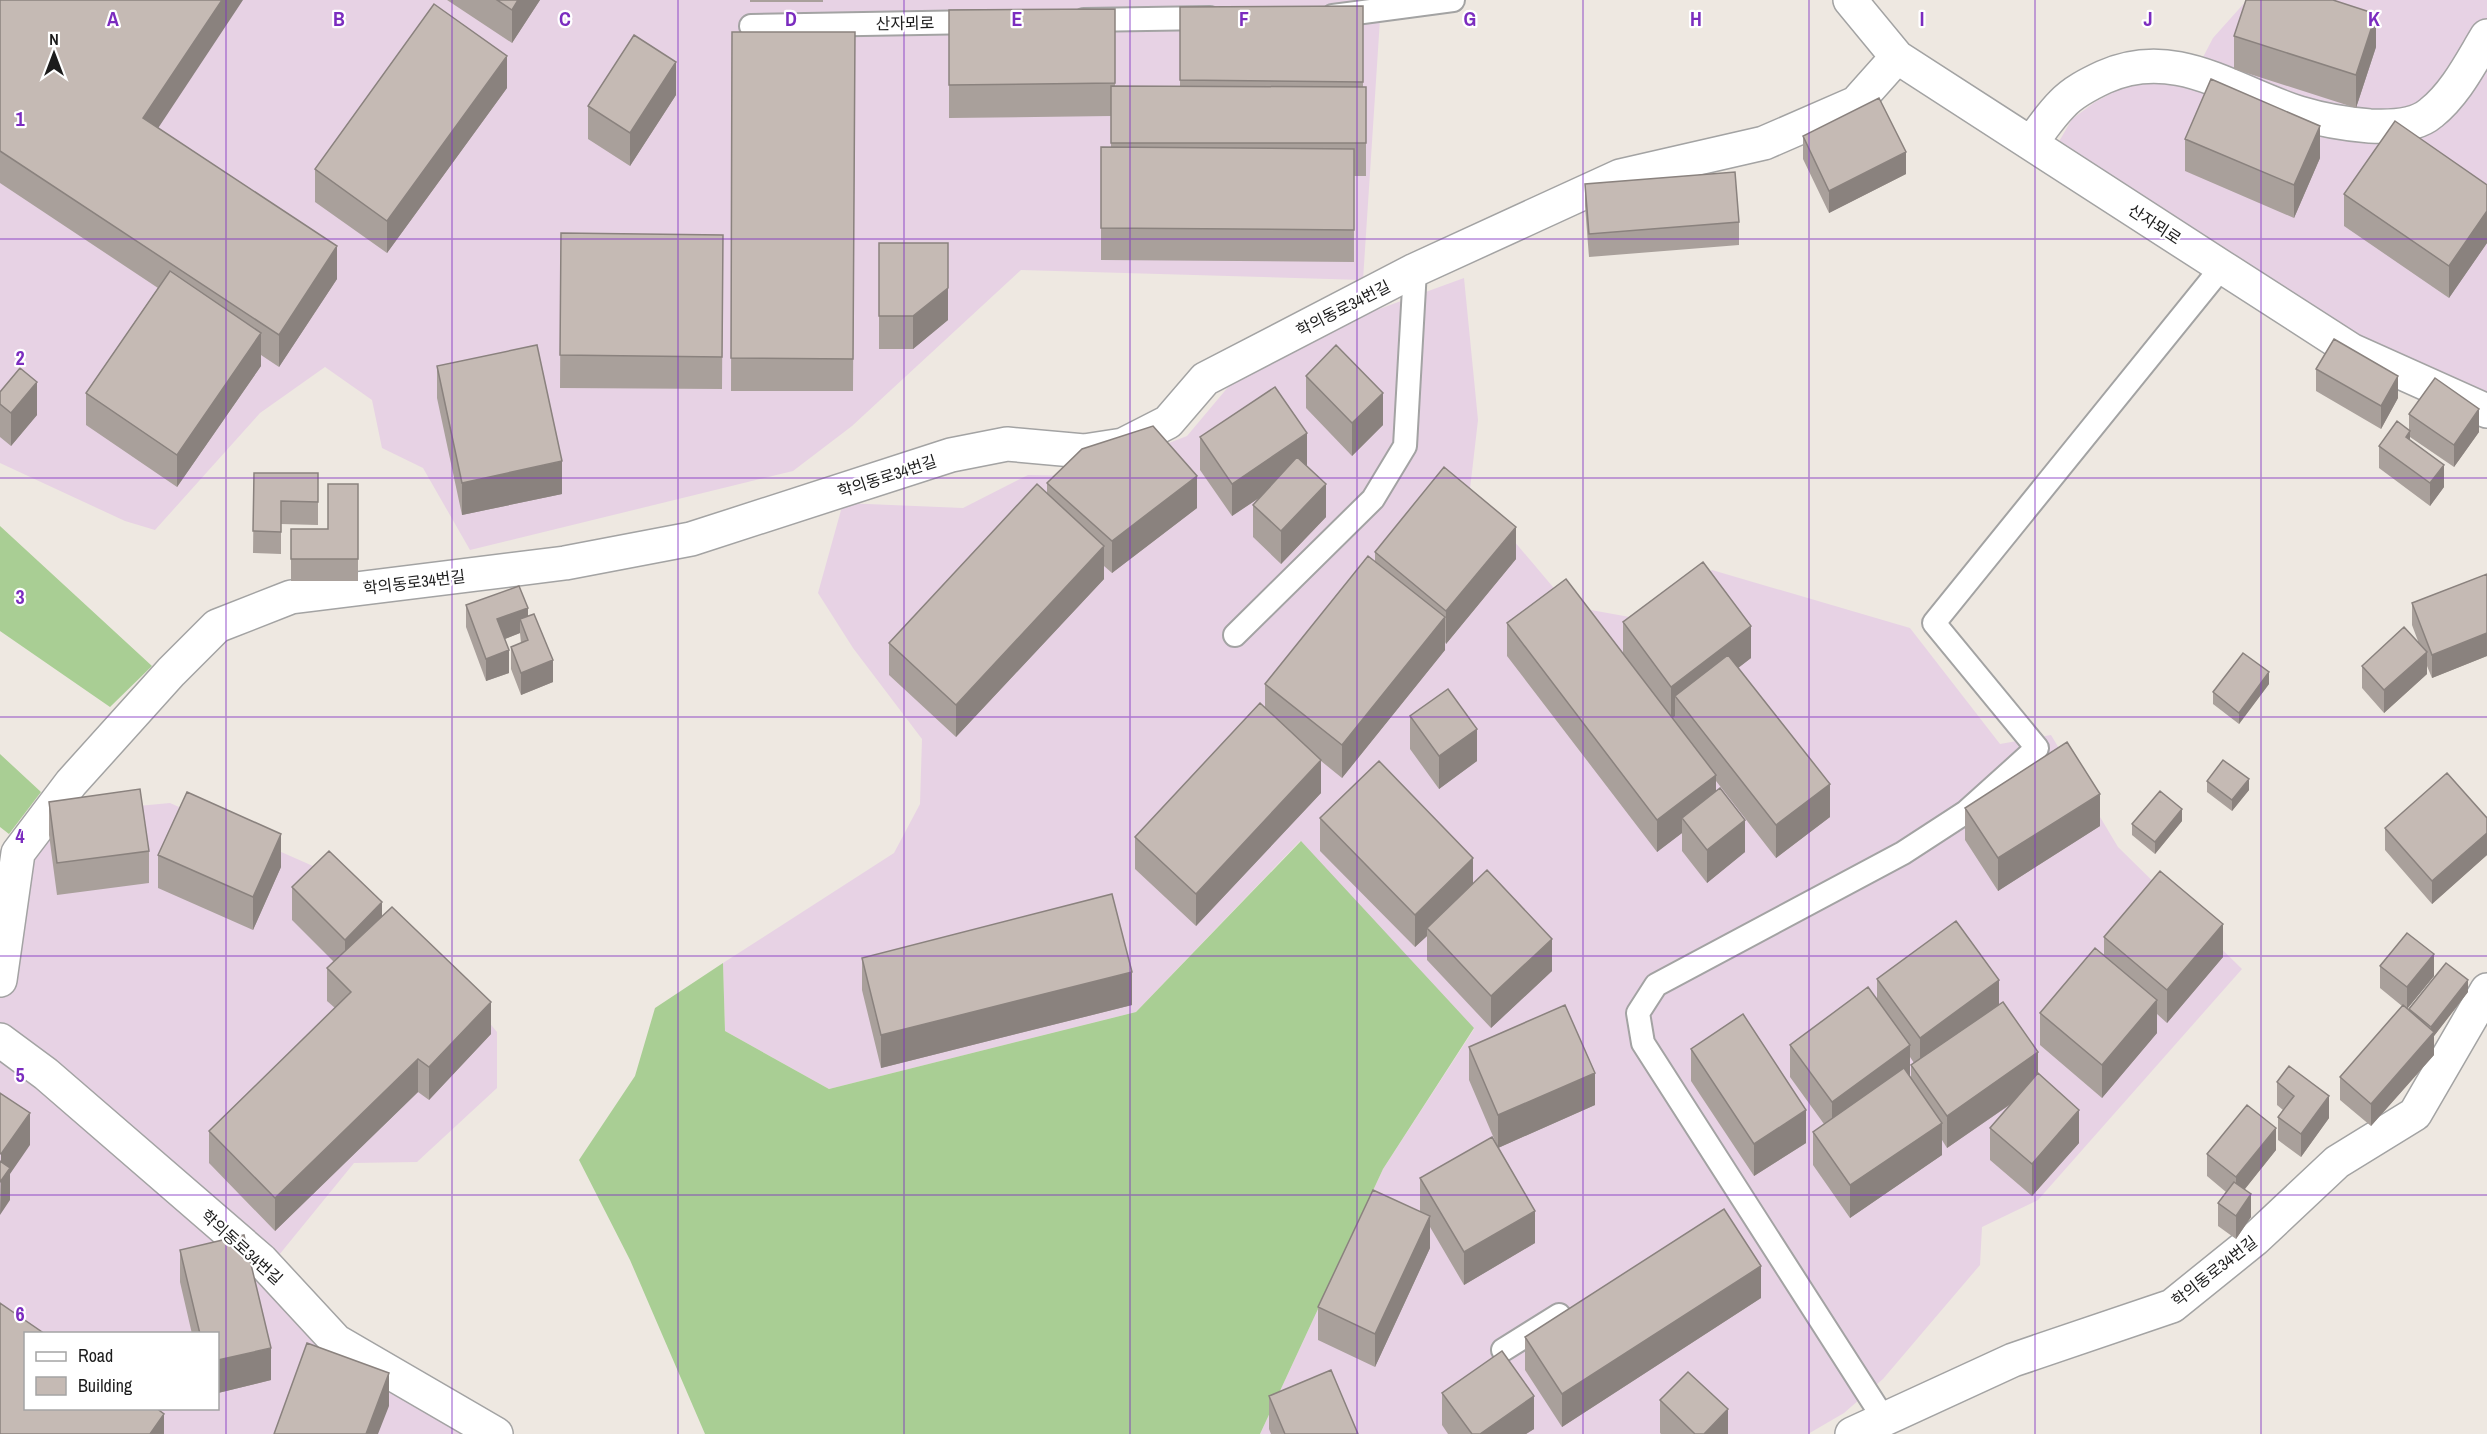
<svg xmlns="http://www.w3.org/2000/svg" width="2487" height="1434" font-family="'Archivo Narrow','Noto Sans KR',sans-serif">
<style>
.industrial{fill:#e7d2e4;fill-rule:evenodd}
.forest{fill:#a9ce94}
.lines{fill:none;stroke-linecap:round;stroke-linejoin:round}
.service-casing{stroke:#a3a3a3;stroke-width:26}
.minor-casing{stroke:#a3a3a3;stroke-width:36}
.service{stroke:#fff;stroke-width:22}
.minor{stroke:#fff;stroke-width:33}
.wall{fill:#a9a09b;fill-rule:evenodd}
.shaded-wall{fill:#8a827e}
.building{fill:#c5bab4;stroke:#8a827e;stroke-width:1.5}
.grid{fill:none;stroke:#7b2cbf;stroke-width:1.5;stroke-opacity:0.55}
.labels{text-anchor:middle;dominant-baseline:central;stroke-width:4.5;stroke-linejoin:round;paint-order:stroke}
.street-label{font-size:16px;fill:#1c1c1c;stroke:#fff}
.grid-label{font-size:20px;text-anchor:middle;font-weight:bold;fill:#7b2cbf;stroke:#fff;stroke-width:4.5;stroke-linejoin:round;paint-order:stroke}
</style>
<rect width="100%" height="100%" fill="#eee8e1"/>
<path class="industrial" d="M0 0H1397L1381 4 1363 280 1021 270 852 426 793 471 470 550 423 468 382 448 372 400 325 367 260 413 155 530 125 521 0 463Z
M2247 0H2487V398L2359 336 2057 145 2072 119 2095 102 2125 86 2162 78 2188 86 2213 38Z
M1464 278 1478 420 1470 489 1569 606 1635 618 1712 570 1910 628 2000 744 2051 735 2118 847 2242 969 2038 1200 1982 1227 1980 1265 1883 1379 1844 1413 1808 1434H1260L1383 1169 1474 1029 1300 841 1136 1012 829 1089 725 1031 723 963 894 853 920 804 922 739 853 648 818 593 843 503 963 508 1028 475 1083 476 1187 436 1229 386 1360 316Z
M170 803 322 870 443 967 497 1032V1088L417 1162 354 1163 279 1255 336 1341 496 1434H0V980L18 853 53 814ZM26 1334H218V1408H26Z"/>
<path class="forest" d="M0 526 152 666 110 707 0 631Z
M0 754 41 792 9 834 0 827Z
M1301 841 1474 1028 1383 1169 1260 1434H705L630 1260 579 1160 635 1076 655 1008 723 963 725 1031 829 1089 1136 1012Z"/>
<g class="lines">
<g class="service-casing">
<path id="service" d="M1333 16 1453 0
M1084 20 1210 18
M751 26 979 22
M1235 635 1373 499 1405 446 1415 270
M1503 1350 1559 1315
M1884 1419 1643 1043 1638 1013 1656 985 1903 853 1966 812 2037 748 1934 623 2222 267"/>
</g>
<g class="minor-casing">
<path id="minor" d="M1850 0 1897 57 2222 267 2351 350 2487 411
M2031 143C2041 130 2050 116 2062 104 2073 92 2089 84 2104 77 2175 45 2233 92 2299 113 2322 120 2345 124 2370 126 2390 127 2416 126 2431 113 2456 93 2471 62 2487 36
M0 980 18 853 71 783 171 672 217 626 291 597 565 563 691 539 951 455 1007 444 1084 451 1123 445 1168 422 1205 379 1415 270 1620 176 1764 143 1856 103 1897 57
M0 1040 46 1074 261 1260 336 1341 496 1434
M1852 1434 2013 1360 2172 1306 2255 1239 2337 1162 2415 1114 2487 990"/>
</g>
<use href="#service" class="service"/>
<use href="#minor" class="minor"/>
</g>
<path class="wall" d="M0 0 158 128 337 279 279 367 261 355V366L177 487 86 425V393L158 288 0 183Z
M447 0H540L512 43Z
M750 0H823V2H750Z
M1363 6V87H1366V176H1354V262L1101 260V147H1111V116L949 118V10L1115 9V86H1180V7Z
M732 32H855L853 391H731Z
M2234 36 2376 47 2356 108 2234 69Z
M507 88 387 253 315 202V169Z
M676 95 630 166 588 139V106Z
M1803 136 1906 174 1829 213 1803 159Z
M2185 139 2320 158 2294 218 2185 171Z
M1585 184 1739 222V245L1589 257 1585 206Z
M2487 185V243L2449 298 2344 226V194Z
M561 233 723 235 722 389 560 388Z
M879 243 948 320 913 349H879Z
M437 366 562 494 462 515 437 398Z
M2316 369 2398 398 2381 429 2316 391Z
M1306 376 1383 425 1352 456 1306 408Z
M0 392 37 415 11 446 0 437Z
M2409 414 2479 432 2454 467 2410 437V441L2444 487 2430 506 2379 468V446L2409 431Z
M1200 437 1307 466 1326 517 1281 564 1253 537V505L1259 498 1232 516 1200 470Z
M254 473H318V525L281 524V554L253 553Z
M1047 483 1197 508 1112 573 1104 566V579L956 737 889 675V643L1047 492Z
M358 484V581H291V529H328Z
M1375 552 1516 559 1446 644 1445 642V650L1342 778 1321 761V793L1196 926 1135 869V837L1265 708V684L1375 561Z
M2487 574V656L2432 678 2427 666V674L2384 713 2362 688V666L2418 641 2412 625V603Z
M466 605 528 616 553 682 521 695 511 669V647L521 643 520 633 505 639 509 673 486 681 466 627Z
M1623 622 1751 658 1738 668 1830 817 1776 858 1716 781V792L1745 852 1707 883 1682 851V833L1657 852 1507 656V623L1623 653Z
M2269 684 2239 724 2213 704V692Z
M1410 716 1477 761 1439 789 1410 749Z
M2207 781 2249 790 2232 811 2207 792Z
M49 802 149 851V883L57 895 49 835Z
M1965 808 2100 826 1998 891 1965 840Z
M1320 818 1473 884 1552 971 1491 1028 1427 960V936L1415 947 1320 851Z
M2487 818V855L2432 904 2385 850V828Z
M2182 821 2155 854 2132 835V824Z
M158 855 281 867 253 930 158 888Z
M292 887 382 917 491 1034 429 1100 418 1092 275 1231 209 1163V1131L335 1008 327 1001V968L334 962 292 920Z
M2104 937 2223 957 2167 1023 2157 1014V1033L2102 1098 2040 1045V1013L2104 956Z
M862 958 1132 1005 881 1068 862 990Z
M2380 966 2434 976 2407 1009 2409 1011V1009L2468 992 2434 1036V1055L2371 1126 2340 1100V1077L2402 1006 2380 988Z
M1877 979 1999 1004 2038 1074 2079 1143 2032 1196 1990 1160V1128L2011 1104 1947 1148 1942 1140V1155L1850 1218 1813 1165V1132L1824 1124 1790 1077V1045L1877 1000ZM1910 1057 1914 1063 1911 1065V1079L1910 1077Z
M1469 1047 1595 1105 1498 1148 1469 1080Z
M1691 1049 1806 1143 1754 1176 1691 1081Z
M2277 1082 2329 1118 2301 1157 2278 1140V1117L2283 1110 2277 1105Z
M2276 1150 2245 1189 2251 1217 2236 1239 2218 1226V1203L2226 1192 2207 1176V1154Z
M1420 1178 1535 1243 1464 1285 1430 1227V1248L1375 1367 1318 1340V1307L1420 1211Z
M180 1250 271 1380 218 1393V1334H192L180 1282Z
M1761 1298 1562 1427 1525 1370V1337Z
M1442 1393 1534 1429 1526 1434H1448L1442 1425Z
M1269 1396 1358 1434H1271L1269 1429Z
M1660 1400 1728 1434H1661L1660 1433Z"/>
<path class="shaded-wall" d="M222 0H243L143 151V118Z
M518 0H540L512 43V10Z
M2376 14V47L2356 108V75Z
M507 56V88L387 253V221Z
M676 62V95L630 166V133Z
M2320 126V158L2294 218V185Z
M1906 152V174L1829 213V191Z
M2487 211V243L2449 298V266Z
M337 246V279L279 367V335Z
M948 288V320L913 349V316Z
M261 333V366L177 487V455Z
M2398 376V398L2381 429V406Z
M37 382V415L11 446V413Z
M1383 393V425L1352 456V423Z
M2479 409V432L2454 467V445Z
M2410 431V453L2406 437Z
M1307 433V466L1232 516V484Z
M562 461V494L462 515V483Z
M2444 465V487L2430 506V483Z
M1197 476V508L1112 573V541Z
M1326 484V517L1281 564V531Z
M1516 527V559L1446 644V611Z
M1104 546V579L956 737V705Z
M528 608V630L520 619V633L497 642V619Z
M1445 617V650L1342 778V745Z
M1751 626V658L1685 709 1675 696V716L1671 719V687Z
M2487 633V656L2432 678V655Z
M509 650V673L486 681V659Z
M2427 652V674L2384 713V690Z
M553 660V682L521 695V673Z
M2269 672V684L2239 724V713Z
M1477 729V761L1439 789V756Z
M1321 760V793L1196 926V894Z
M1716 775V808L1682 818V833L1657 852V820Z
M2249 779V790L2232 811V800Z
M1830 784V817L1776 858V825Z
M2100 794V826L1998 891V858Z
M2182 809V821L2155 854V842Z
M1745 820V852L1707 883V850Z
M2487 833V855L2432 904V881Z
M281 834V867L253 930V897Z
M1473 858V890L1427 928V936L1415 947V915Z
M382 902V935L345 972V940Z
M2223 924V957L2167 1023V990Z
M1552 939V971L1491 1028V996Z
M2434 954V976L2407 1009V987Z
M1132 972V1005L881 1068V1035Z
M1999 980V1013L1920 1071V1038Z
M2468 980V992L2434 1036V1055L2371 1126V1104L2431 1035V1027Z
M2157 1000V1033L2102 1098V1065Z
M491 1002V1034L429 1100V1067Z
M1910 1045V1078L1832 1135V1102Z
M2038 1052V1085L1947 1148V1116Z
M418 1059V1092L275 1231V1198Z
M1595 1073V1105L1498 1148V1115Z
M2329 1096V1118L2301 1157V1134Z
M1806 1110V1143L1754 1176V1144Z
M2079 1110V1143L2032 1196V1164Z
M30 1113V1145L10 1174V1200L0 1215 1 1154Z
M1942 1123V1155L1850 1218V1185Z
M2276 1128V1150L2236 1200V1177Z
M2251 1194V1217L2236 1239V1216Z
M1535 1211V1243L1464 1285V1252Z
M1430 1216V1248L1375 1367V1334Z
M1761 1266V1298L1562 1427V1394Z
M271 1348V1380L218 1393V1360Z
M389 1373V1406L378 1434H366Z
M1534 1396V1429L1526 1434H1480Z
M1728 1409V1434H1704Z
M164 1414V1434H150Z"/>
<path class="building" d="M0 0H222L143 118 337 246 279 335 0 151Z
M497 0H518L512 10Z
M2246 0H2333L2376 14 2356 75 2234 36Z
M434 4 507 56 387 221 315 169Z
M1363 6V82L1180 80V7Z
M1115 9V83L949 85V10Z
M732 32H855L853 359 731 358Z
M634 35 676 62 630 133 588 106Z
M2211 79 2320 126 2294 185 2185 139Z
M1111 86 1366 87V143H1111Z
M1879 98 1906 152 1829 191 1803 136Z
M2395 121 2487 185V211L2449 266 2344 194Z
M1101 147 1354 149V230L1101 228Z
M1735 172 1739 222 1589 234 1585 184Z
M561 233 723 235 722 357 560 355Z
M879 243H948V288L913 316H879Z
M170 271 261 333 177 455 86 393Z
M2334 339 2398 376 2381 406 2316 369Z
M537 345 562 461 462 483 437 366Z
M1336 345 1383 393 1352 423 1306 376Z
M20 368 37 382 11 413 0 404V392Z
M2435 378 2479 409 2454 445 2409 414Z
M1275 387 1307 433 1232 484 1200 437Z
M2397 421 2410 431 2406 437 2444 465 2430 483 2379 446Z
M1153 426 1197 476 1112 541 1047 483 1082 449Z
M1297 457 1326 484 1281 531 1253 505Z
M1444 467 1516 527 1446 611 1375 552Z
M254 473H318V502L281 501V532L253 531Z
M328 484H358V559H291V529H328Z
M1037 484 1104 546 956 705 889 643Z
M1368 556 1445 617 1342 745 1265 684Z
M1703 562 1751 626 1671 687 1623 622Z
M2487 574V633L2432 655 2412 603Z
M1566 579 1716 775 1657 820 1507 623Z
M519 586 528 608 497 619 509 650 486 659 466 605Z
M534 614 553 660 521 673 511 647 528 640 520 619Z
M2404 627 2427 652 2384 690 2362 666Z
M2243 653 2269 672 2239 713 2213 692Z
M1728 655 1830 784 1776 825 1675 696Z
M1448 689 1477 729 1439 756 1410 716Z
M1260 703 1321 760 1196 894 1135 837Z
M2067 742 2100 794 1998 858 1965 808Z
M2223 760 2249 779 2232 800 2207 781Z
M1379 761 1473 858 1415 915 1320 818Z
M2447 773 2487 818V833L2432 881 2385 828Z
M1720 788 1745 820 1707 850 1682 818Z
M140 789 149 851 57 863 49 802Z
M2160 791 2182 809 2155 842 2132 824Z
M187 792 281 834 253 897 158 855Z
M329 851 382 902 345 940 292 887Z
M1487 870 1552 939 1491 996 1427 928Z
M2160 871 2223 924 2167 990 2104 937Z
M1112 894 1132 972 881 1035 862 958Z
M392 907 491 1002 429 1067 418 1059 275 1198 209 1131 351 992 327 968Z
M1956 921 1999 980 1920 1038 1877 979Z
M2407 933 2434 954 2407 987 2380 966Z
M2095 948 2157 1000 2102 1065 2040 1013Z
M2446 963 2468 980 2431 1027 2409 1009Z
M1868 987 1910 1045 1832 1102 1790 1045Z
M2003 1002 2038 1052 1947 1116 1911 1065Z
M1565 1005 1595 1073 1498 1115 1469 1047Z
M2403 1005 2434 1032 2371 1104 2340 1077Z
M1743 1014 1806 1110 1754 1144 1691 1049Z
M2289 1066 2329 1096 2301 1134 2278 1117 2294 1096 2277 1082Z
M1904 1068 1942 1123 1850 1185 1813 1132Z
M2038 1073 2079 1110 2032 1164 1990 1128Z
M0 1093 30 1113 1 1154 0 1153Z
M2247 1105 2276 1128 2236 1177 2207 1154Z
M1492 1137 1535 1211 1464 1252 1420 1178Z
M0 1161 10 1168 0 1182Z
M2234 1182 2251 1194 2236 1216 2218 1203Z
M1373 1190 1430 1216 1375 1334 1318 1307Z
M1724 1209 1761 1266 1562 1394 1525 1337Z
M244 1235 271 1348 218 1360V1334H200L180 1250Z
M0 1303 45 1334H26V1408H156L164 1414 150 1434H0Z
M307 1343 389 1373 366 1434H274Z
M1502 1351 1534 1396 1480 1434H1472L1442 1393Z
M1331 1370 1358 1434H1285L1269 1396Z
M1688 1372 1728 1409 1704 1434H1695L1660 1400Z"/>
<path class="grid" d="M226 0V1434M452 0V1434M678 0V1434M904 0V1434M1130 0V1434M1357 0V1434M1583 0V1434M1809 0V1434M2035 0V1434M2261 0V1434M0 239H2487M0 478H2487M0 717H2487M0 956H2487M0 1195H2487"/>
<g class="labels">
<g class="street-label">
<text transform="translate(905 23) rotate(-1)">산자뫼로</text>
<text transform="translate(2155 224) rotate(33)">산자뫼로</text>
<text transform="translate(1343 308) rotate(-27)">학의동로34번길</text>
<text transform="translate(887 476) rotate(-18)">학의동로34번길</text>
<text transform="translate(414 582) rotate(-7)">학의동로34번길</text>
<text transform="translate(242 1247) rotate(42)">학의동로34번길</text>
<text transform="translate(2214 1271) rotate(-38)">학의동로34번길</text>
</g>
</g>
<g class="grid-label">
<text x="113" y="26">A</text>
<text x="339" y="26">B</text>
<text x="565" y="26">C</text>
<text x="791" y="26">D</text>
<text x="1017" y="26">E</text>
<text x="1244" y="26">F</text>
<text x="1470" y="26">G</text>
<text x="1696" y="26">H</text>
<text x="1922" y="26">I</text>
<text x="2148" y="26">J</text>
<text x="2374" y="26">K</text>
<text x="20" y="126">1</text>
<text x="20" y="365">2</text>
<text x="20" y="604">3</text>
<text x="20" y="843">4</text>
<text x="20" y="1082">5</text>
<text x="20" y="1321">6</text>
</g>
<rect x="24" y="1332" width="195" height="78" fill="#ffffff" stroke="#a4a4a4" stroke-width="1.5"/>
<rect x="36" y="1352" width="30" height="9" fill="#ffffff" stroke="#a4a4a4" stroke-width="1.5"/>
<text x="78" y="1362" font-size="18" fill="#1c1c1c">Road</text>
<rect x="36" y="1377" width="30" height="18" fill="#c5bab4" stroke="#a4a4a4" stroke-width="1.5"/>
<text x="78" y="1392" font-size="18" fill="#1c1c1c">Building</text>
<g transform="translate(54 54)" stroke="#ffffff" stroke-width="4.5" paint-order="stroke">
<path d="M0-4.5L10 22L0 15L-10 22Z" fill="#1c1c1c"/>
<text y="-9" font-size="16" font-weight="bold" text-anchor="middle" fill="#1c1c1c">N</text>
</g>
</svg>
